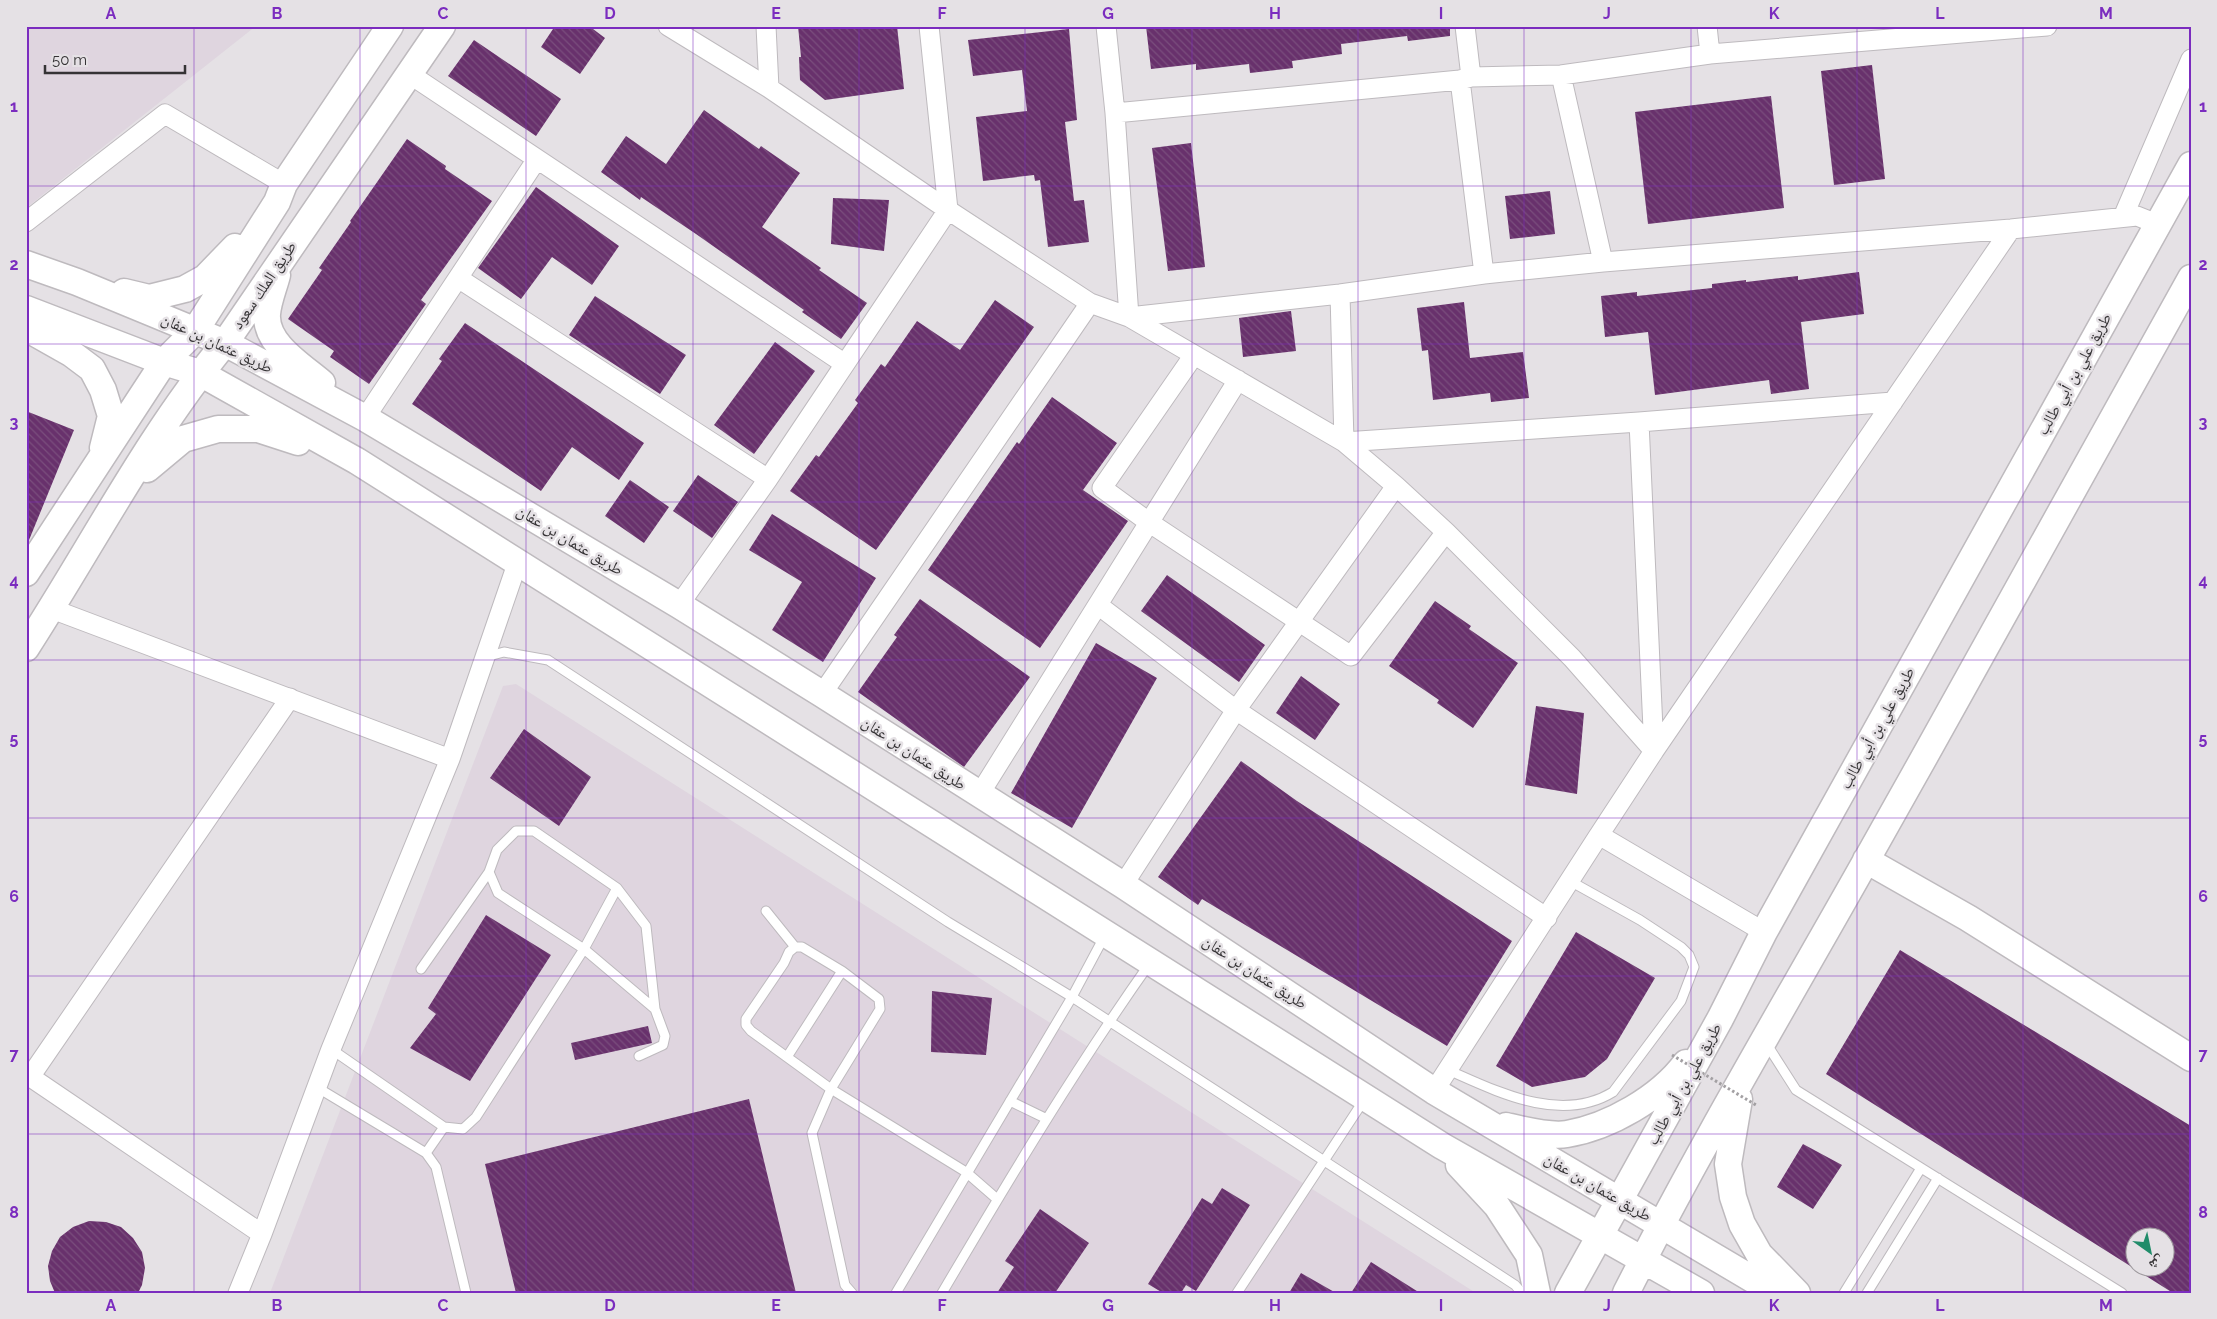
<svg xmlns="http://www.w3.org/2000/svg" width="2217" height="1319" font-family="Raleway,'Noto Naskh Arabic',sans-serif">
<style>
.built{fill:#dfd5df}
.building{fill:url(#building-back-hatch);fill-rule:evenodd}
.lines{fill:none;stroke-linecap:round;stroke-linejoin:round}
.lane-casing{stroke:#bebabe;stroke-width:11}
.street-casing{stroke:#bebabe;stroke-width:21}
.secondary-casing{stroke:#bebabe;stroke-width:29}
.lane{stroke:#fff;stroke-width:9}
.street{stroke:#fff;stroke-width:19}
.secondary{stroke:#fff;stroke-width:26}
.path-bridge{stroke:#a3a0a3;stroke-width:3;stroke-dasharray:2.5 2.5;stroke-linecap:butt}
.grid{fill:none;stroke:#7b2cbf;stroke-width:1;stroke-opacity:0.55}
.labels{text-anchor:middle;dominant-baseline:central;stroke-width:5;stroke-linejoin:round;paint-order:stroke}
.street-label{font-size:16px;fill:#353335;stroke:#e5e1e5}
.neatline{fill:none;stroke:#7b2cbf;stroke-width:2}
.grid-label{font-size:16px;text-anchor:middle;font-weight:bold;fill:#7b2cbf}
</style>
<defs>
<pattern id="building-back-hatch" width="6" height="6" patternUnits="userSpaceOnUse" patternTransform="scale(1.25)"><rect width="6" height="6" fill="#68316c"/><path d="M-1 5l2 2M0 0l6 6M5-1l2 2" fill="none" stroke="#7a4e7d"/></pattern>
</defs>
<rect width="100%" height="100%" fill="#e5e1e5"/>
<path class="built" d="M26 26H256L26 208Z
M516 684 1476 1293H270L503 686Z"/>
<path class="building" d="M555 26H589L605 38 580 74 541 47Z
M798 26H897L904 89 825 100 800 80 799 57H801Z
M1146 26H1450V36L1408 41 1406 30 1407 36 1341 44 1342 54 1292 61 1293 68 1250 73 1249 64 1196 70V64L1151 69Z
M1069 29 1077 120 1065 122 1074 201 1084 200 1089 242 1048 247 1040 180 1035 181 1034 175 983 181 976 117 1027 111 1022 70 973 76 968 40Z
M474 40 561 99 536 136 448 76Z
M1872 65 1885 179 1834 185 1821 71Z
M1771 96 1784 208 1648 224 1635 112Z
M704 110 759 149 761 146 800 173 762 227 821 268 819 270 867 303 841 339 802 312 804 310 696 234 641 197 640 200 601 172 626 136 666 164Z
M407 139 446 166 445 169 492 201 421 300 426 304 369 384 330 357 334 351 288 319 322 270 319 268 351 222 350 221Z
M1191 143 1205 267 1168 271 1152 148Z
M536 187 619 246 592 285 552 257 521 299 478 268Z
M1550 191 1555 234 1510 239 1505 196Z
M833 198 889 200 884 251 831 244Z
M1859 272 1864 314 1801 322 1809 389 1771 394 1769 380 1655 395 1648 332 1605 337 1601 296 1637 292V296L1712 288V284L1746 280V282L1798 276V280Z
M595 296 686 355 660 394 569 335Z
M995 300 1034 327 876 550 790 491 816 455 819 457 858 403 855 400 881 364 885 367 917 321 960 350Z
M1464 302 1470 358 1523 352 1529 398 1491 402 1490 393 1433 400 1428 350 1422 351 1417 308Z
M1291 311 1296 351 1243 357 1239 318Z
M465 323 644 443 619 480 572 447 541 491 412 404 442 361 439 359Z
M775 342 815 371 754 454 714 425Z
M1052 397 1117 443 1083 490 1128 521 1040 648 928 570 1017 442 1019 444Z
M26 411 74 430 27 545 26 544Z
M698 475 738 502 712 538 673 511Z
M630 480 669 507 644 543 605 516Z
M772 514 876 578 823 662 772 630 802 582 749 550Z
M1167 575 1265 645 1239 682 1141 611Z
M920 599 1030 677 964 767 858 692 897 637 894 635Z
M1435 601 1471 626 1469 629 1518 663 1473 728 1437 703 1439 700 1389 666Z
M1096 643 1157 678 1072 828 1011 793Z
M1301 676 1340 704 1315 740 1276 713Z
M1536 706 1584 713 1577 794 1525 785Z
M524 729 591 777 559 826 490 778Z
M1241 761 1297 801 1512 941 1447 1046 1202 899 1198 905 1158 877Z
M486 915 551 955 470 1081 410 1048 436 1014 428 1008Z
M1576 932 1655 978 1607 1059 1585 1077 1532 1087 1496 1066Z
M1900 950 2191 1126V1293H2173L1826 1074ZM2134 1236H2164V1266H2134Z
M932 991 992 998 986 1055 931 1052Z
M648 1026 652 1043 575 1060 571 1043Z
M749 1099 796 1293H516L485 1164Z
M1803 1144 1842 1165 1813 1209 1777 1187Z
M1222 1188 1250 1205 1196 1291 1186 1285 1181 1293H1163L1148 1284 1202 1198 1212 1204Z
M1040 1209 1089 1243 1055 1293H997L1014 1267 1005 1261Z
M89 1221 106 1222 121 1227 133 1238 142 1252 145 1268 142 1285 138 1293H55L50 1281 48 1266 52 1251 60 1237 73 1227Z
M1371 1262 1420 1293H1351Z
M1301 1273 1336 1293H1289Z"/>
<g class="lines">
<g class="lane-casing">
<path id="lane" d="M485 657 504 652 548 660 948 922 1072 997 1515 1285 1522 1293
M617 888 584 949 498 893 489 872 497 850 516 831H534L617 888 646 926 655 1009 665 1036 663 1045 639 1056
M766 911 795 947
M421 969 489 872
M1766 1043 1796 1090 2122 1293
M331 1049 444 1127 463 1129 476 1117 584 949 655 1009
M787 1057 842 971
M1448 1070C1498 1092 1561 1124 1613 1092L1681 1001 1694 967 1689 955 1681 947 1640 920 1570 881
M318 1088 426 1153 436 1167 466 1293
M1010 1101 1047 1119
M426 1153 444 1127
M852 1293 845 1285 812 1133 831 1089 880 1009 879 999 842 971 802 947H795L789 952 784 963 746 1019V1025L751 1031 831 1089 966 1172 997 1199
M896 1293 1072 997 1104 937
M942 1293C1008 1181 1075 1069 1150 963
M1237 1293 1364 1100
M1844 1293 1921 1168
M1867 1293 1938 1178"/>
</g>
<g class="street-casing">
<path id="street" d="M668 26 769 88 948 210 1090 303 1129 317 1344 442 1396 486 1446 532 1572 658 1654 751 1599 835 1764 932
M766 26 769 88
M1106 26 1115 113 1129 317 1340 294 1484 274 1603 262 2011 229 2137 216 2157 224
M1465 26 1471 77
M1707 26 1710 54
M411 75 845 364
M1561 75 1603 262
M1460 80 1484 274
M1115 113 1460 80 1471 77 1561 75 1710 54 2047 26
M2123 217 2191 59
M26 222 165 114 284 184
M458 278 768 479
M1340 294 1344 442 1639 422 1893 402
M1194 355 1102 488 1150 523 1351 656 1446 532
M365 418 537 159
M1639 422 1654 751
M679 605 768 479 948 210 929 26
M1098 605 1236 710 1547 918
M52 609 450 759
M822 694 1090 303
M1654 751 2011 229
M979 795 1238 380
M1123 885 1236 710 1396 486
M26 1074 262 1234
M30 1077 290 698
M1434 1091 1599 835
M238 1293 262 1234 331 1049 450 759 517 564"/>
</g>
<g class="secondary-casing">
<path id="secondary" d="M26 264 77 282 225 343 365 418 679 605 822 694 1123 885 1434 1091 1776 1293
M277 275C274 287 268 301 267 314 265 344 301 365 322 383
M124 292 149 298 185 289 205 278 235 247
M26 309 164 362 200 373 357 461 1442 1146 1701 1293
M26 328 72 354 92 369 103 390 111 416 103 448
M147 469 183 439 218 429H258L298 442
M26 573 164 362 195 331 277 202 284 184 390 26
M26 648C92 546 148 436 225 343L442 26
M1866 860 1968 918 2191 1058
M1739 1099 1728 1164 1733 1197 1742 1224 1759 1254 1797 1293
M1506 1126C1523 1130 1550 1137 1567 1134 1609 1127 1660 1098 1686 1063
M1459 1165 1497 1206 1529 1255 1537 1293
M1568 1293 1720 1019 1764 932 2191 165
M1626 1293C1701 1145 1786 1003 1867 859 1976 666 2083 472 2191 278"/>
</g>
<use href="#lane" class="lane"/>
<use href="#street" class="street"/>
<use href="#secondary" class="secondary"/>
<path class="path-bridge" d="M1672 1055 1756 1105"/>
</g>
<path class="grid" d="M194 26V1293M360 26V1293M526 26V1293M693 26V1293M859 26V1293M1025 26V1293M1192 26V1293M1358 26V1293M1524 26V1293M1691 26V1293M1857 26V1293M2023 26V1293M26 186H2191M26 344H2191M26 502H2191M26 660H2191M26 818H2191M26 976H2191M26 1134H2191"/>
<g class="labels">
<g class="street-label">
<text transform="translate(264 285) rotate(-56)">طريق الملك سعود</text>
<text transform="translate(217 343) rotate(25)">طريق عثمان بن عفان</text>
<text transform="translate(2074 374) rotate(-61)">طريق علي بن أبي طالب</text>
<text transform="translate(570 540) rotate(31)">طريق عثمان بن عفان</text>
<text transform="translate(1877 728) rotate(-61)">طريق علي بن أبي طالب</text>
<text transform="translate(914 753) rotate(33)">طريق عثمان بن عفان</text>
<text transform="translate(1255 972) rotate(33)">طريق عثمان بن عفان</text>
<text transform="translate(1684 1084) rotate(-61)">طريق علي بن أبي طالب</text>
<text transform="translate(1598 1187) rotate(30)">طريق عثمان بن عفان</text>
</g>
</g>
<rect width="2217" height="1319" fill="none" stroke="#e5e1e5" stroke-width="55"/>
<g transform="translate(2150 1252) rotate(147)"><circle r="24" fill="#e5e1e5" stroke="#9f9b9f"/>
<path d="M0-4L9 19L0 12L-9 19Z" fill="#218c6a"/>
<text y="-8" font-size="14" font-weight="bold" text-anchor="middle" fill="#353335">ش</text>
</g>
<path d="M45 65v8h140v-8" fill="none" stroke="#353335" stroke-width="2.5"/>
<text x="52" y="65" font-size="15" fill="#353335" stroke="#e5e1e5" stroke-width="4" paint-order="stroke">50 m</text>
<rect x="28" y="28" width="2162" height="1264" class="neatline"/>
<g class="grid-label">
<text x="111" y="19">A</text>
<text x="277" y="19">B</text>
<text x="443" y="19">C</text>
<text x="610" y="19">D</text>
<text x="776" y="19">E</text>
<text x="942" y="19">F</text>
<text x="1108" y="19">G</text>
<text x="1275" y="19">H</text>
<text x="1441" y="19">I</text>
<text x="1607" y="19">J</text>
<text x="1774" y="19">K</text>
<text x="1940" y="19">L</text>
<text x="2106" y="19">M</text>
<text x="14" y="112">1</text>
<text x="2203" y="112">1</text>
<text x="14" y="270">2</text>
<text x="2203" y="270">2</text>
<text x="14" y="428">3</text>
<text x="2203" y="428">3</text>
<text x="14" y="586">4</text>
<text x="2203" y="586">4</text>
<text x="14" y="744">5</text>
<text x="2203" y="744">5</text>
<text x="14" y="902">6</text>
<text x="2203" y="902">6</text>
<text x="14" y="1060">7</text>
<text x="2203" y="1060">7</text>
<text x="14" y="1218">8</text>
<text x="2203" y="1218">8</text>
<text x="111" y="1311">A</text>
<text x="277" y="1311">B</text>
<text x="443" y="1311">C</text>
<text x="610" y="1311">D</text>
<text x="776" y="1311">E</text>
<text x="942" y="1311">F</text>
<text x="1108" y="1311">G</text>
<text x="1275" y="1311">H</text>
<text x="1441" y="1311">I</text>
<text x="1607" y="1311">J</text>
<text x="1774" y="1311">K</text>
<text x="1940" y="1311">L</text>
<text x="2106" y="1311">M</text>
</g>
</svg>
